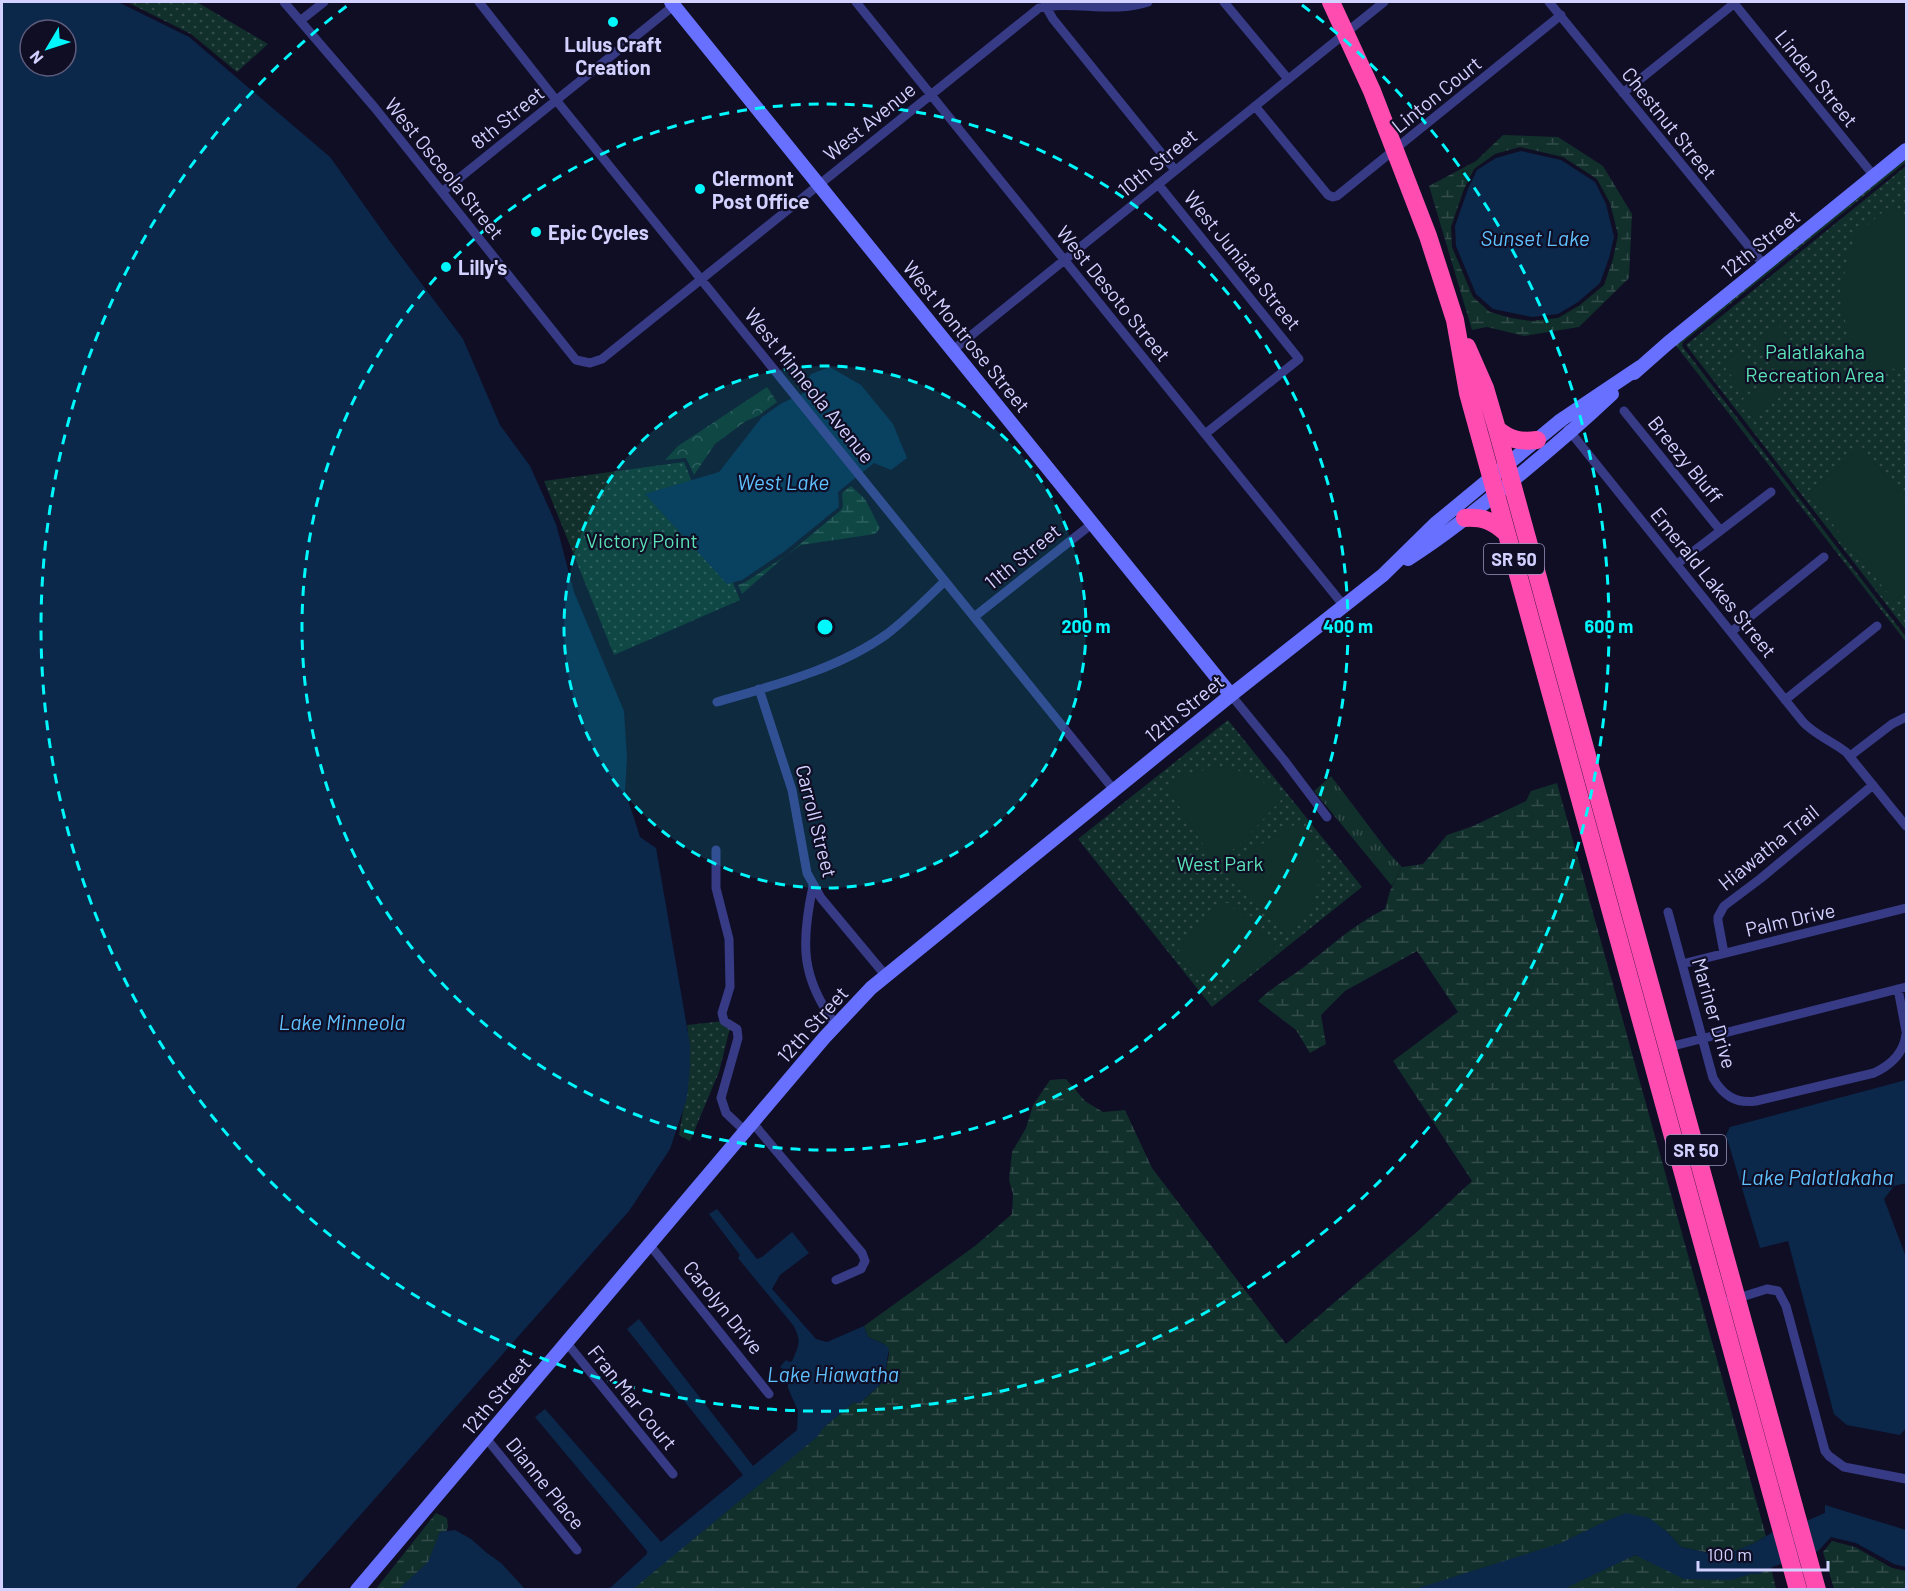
<svg xmlns="http://www.w3.org/2000/svg" width="1908" height="1591" font-family="Barlow,sans-serif">
<style>
.grass{fill:url(#grass-tufts)}
.forest{fill:url(#forest-crowns)}
.wetland{fill:url(#wetland-marsh);fill-rule:evenodd}
.park{fill:url(#park-dots)}
.garden{fill:#112f2b}
.water{fill:#0b284b;fill-rule:evenodd}
.lines{fill:none;stroke-linecap:round;stroke-linejoin:round}
.street{stroke:#373a85;stroke-width:9}
.secondary{stroke:#6870ff;stroke-width:14}
.highway{stroke:#ff4cb0;stroke-width:18}
.ring{fill:none;stroke:#00f7fc;stroke-width:3;stroke-dasharray:10 8}
.poi-dot{fill:#00f7fc;stroke:#100e25;stroke-width:2}
.labels{text-anchor:middle;dominant-baseline:central;stroke-width:4.5;stroke-linejoin:round;paint-order:stroke}
.shield{fill:#100e25;stroke:#9896be;stroke-width:1.5}
.shield-label{font-size:18px;font-weight:bold;fill:#d3d1ff}
.poi-label{font-size:20px;font-weight:bold;fill:#d3d1ff;stroke:#100e25;text-anchor:start}
.street-label{font-size:20px;fill:#d3d1ff;stroke:#100e25}
.park-label{font-size:20px;fill:#5ae3b6;stroke:#100e25}
.water-label{font-size:21px;font-style:italic;fill:#5fc2ff;stroke:#100e25}
.centre{fill:#00f7fc;stroke:#100e25;stroke-width:3}
.ring-label{font-size:18px;text-anchor:middle;font-weight:bold;fill:#00f7fc;stroke:#100e25;stroke-width:4.5;stroke-linejoin:round;paint-order:stroke}
</style>
<defs>
<pattern id="grass-tufts" width="24" height="20" patternUnits="userSpaceOnUse" patternTransform="scale(1.5)"><rect width="24" height="20" fill="#112f2b"/><path d="M3 7l-1-3M5 7V3M7 7l1-3M15 17l-1-3M17 17v-4M19 17l1-3" fill="none" stroke="#334c4b"/></pattern>
<pattern id="forest-crowns" width="20" height="18" patternUnits="userSpaceOnUse" patternTransform="scale(1.5)"><rect width="20" height="18" fill="#112f2b"/><path d="M2 6a3 3 0 1 1 6 0M12 15a3 3 0 1 1 6 0" fill="none" stroke="#334c4b"/></pattern>
<pattern id="wetland-marsh" width="20" height="14" patternUnits="userSpaceOnUse" patternTransform="scale(1.5)"><rect width="20" height="14" fill="#112f2b"/><path d="M1 5h8M5 5V1M11 12h8M15 12V8" fill="none" stroke="#334c4b"/></pattern>
<pattern id="park-dots" width="8" height="8" patternUnits="userSpaceOnUse" patternTransform="scale(1.5)"><rect width="8" height="8" fill="#112f2b"/><path d="M2 2h.1M6 6h.1" fill="none" stroke="#334c4b" stroke-width="1.8" stroke-linecap="round"/></pattern>
</defs>
<rect width="100%" height="100%" fill="#100e25"/>
<path class="grass" d="M1331 776 1390 854 1402 867 1392 886 1314 791Z"/>
<path class="forest" d="M767 387 777 402 758 416 746 421 715 444 694 475 686 458 665 460 678 446Z"/>
<path class="wetland" d="M1503 135 1558 137 1603 166 1632 214 1629 278 1579 327 1524 336 1487 327 1472 330 1429 186 1476 161ZM1520 147 1563 157 1597 179 1610 203 1618 235 1613 259 1604 285 1580 305 1558 318 1531 321 1511 318 1490 312 1473 297 1452 247 1451 227 1464 189 1474 169 1495 154Z
M851 486 865 499 880 528 875 534 801 545 784 557 742 594 738 585 744 583 787 555 841 510 843 506 842 493Z
M1557 783 1766 1536 1755 1543 1723 1556 1681 1547 1667 1532 1582 1542 1468 1590H629L854 1402 860 1403 884 1381 889 1353 884 1344 868 1337 864 1326 975 1246 1012 1214 1013 1194 1009 1180 1012 1152 1026 1128 1033 1105 1050 1080 1066 1079 1085 1101 1103 1112 1125 1110 1152 1168 1286 1344 1418 1231 1472 1181 1393 1061 1458 1012 1417 951 1345 991 1321 1015 1326 1044 1310 1053 1296 1030 1258 1001C1272 987 1288 979 1304 967 1331 946 1354 924 1385 909L1390 891 1402 867 1423 864 1447 835 1473 826 1526 801 1531 791Z
M436 1513 447 1518 448 1527 444 1538 416 1589 375 1590Z
M1832 1541 1855 1547 1892 1568 1906 1571V1589H1834L1823 1552Z
M1604 1551 1759 1574 1771 1567 1776 1589 1536 1590Z"/>
<path class="park" d="M127 2H197L268 44 237 72 191 34Z
M1906 156V162L1683 342 1682 346 1906 637V642L1674 343Z
M1906 166V630L1686 345Z
M684 462 740 600 614 655 544 481Z
M1228 720 1362 887 1212 1007 1078 839Z
M724 1021 731 1024 719 1072 690 1141 679 1135C685 1098 693 1063 687 1025Z"/>
<path class="garden" d="M1891 205 1906 220V361L1874 381 1849 344 1840 290 1855 236Z
M1777 323 1786 335 1762 354 1753 342Z
M1789 338 1798 350 1773 369 1764 358Z
M1739 350 1761 377 1744 391 1722 364Z
M1802 354 1811 365 1786 384 1777 373Z
M1767 380 1780 397 1754 418 1741 401Z
M1862 447 1906 502V592L1894 601 1808 493Z
M1222 767C1250 772 1262 779 1283 798L1243 841 1221 860 1213 858 1198 837 1167 787C1184 773 1201 770 1222 767Z
M1301 821 1316 848 1320 878 1310 911 1288 935 1244 894 1229 876V867L1245 854Z
M1219 903H1228L1277 950C1271 956 1266 962 1260 967 1232 988 1199 978 1175 957L1189 936Z"/>
<path class="water" d="M2 2H118L189 37 330 157 391 243 463 339 500 425 530 466 556 524 574 592 624 711 627 758 625 792 634 818 640 837 656 848 690 1045V1066L687 1098 670 1149 629 1211 295 1589H2ZM30 30H66V66H30Z
M1521 151 1561 160 1595 182 1606 204 1614 237 1609 258 1600 283 1578 302 1558 314 1532 317 1493 309 1476 294 1456 246 1455 226 1468 189 1477 170 1496 158Z
M830 367 861 385 893 424 907 458 891 470 874 463 838 492 839 507 785 551 742 580 727 584 645 494 719 472 762 417 782 403 810 390 806 383 811 374Z
M1906 1080V1183L1894 1186 1884 1199 1906 1257V1428L1900 1435 1847 1425 1834 1414 1788 1241 1760 1248 1726 1135 1730 1127Z
M717 1209 757 1259 762 1257 792 1232 809 1253 780 1275 772 1289 816 1339 827 1342 864 1326 868 1337 884 1344 889 1348 884 1381 860 1403 854 1402 823 1428 817 1437 633 1589H609L647 1554V1551L535 1417 545 1409 661 1542 743 1475 627 1329 639 1319 753 1466 797 1430 798 1411 788 1388V1373L780 1367 786 1360 790 1362 792 1361C799 1345 802 1341 793 1325L738 1258 740 1255 709 1214Z
M1825 1505 1906 1530V1567L1894 1564 1856 1543 1831 1537 1818 1551 1775 1566 1759 1574H1751L1731 1580 1684 1579 1635 1555 1564 1589 1412 1590 1561 1543 1604 1522 1626 1513 1649 1518 1667 1532 1681 1547 1722 1556 1755 1543 1776 1530 1790 1528 1825 1513Z
M455 1530 471 1539 487 1553 501 1563 525 1589H399L428 1562 440 1532Z"/>
<g class="lines">
<path class="street" d="M284 2 375 108 576 360 590 363 602 359 1039 8C1072 0 1113 14 1148 2
M479 2 556 100 1114 790
M856 2 1344 606
M1224 2 1288 79
M1549 2 1764 265
M1733 2 1874 176
M1045 5 1053 19 1175 170
M300 21 324 2
M1623 93 1736 2
M1255 106 1328 195 1333 197 1337 196 1561 15
M1158 184 1299 359 1205 434
M442 192 677 3
M953 350 1384 2
M1624 411 1720 530
M1568 429 1803 722C1815 735 1832 741 1846 752L1906 826
M1677 564 1771 492
M974 617 1093 523
M1731 632 1824 557
M759 689 792 790 807 873 821 898 886 976
M1231 695 1284 760 1327 817
M1785 700 1877 626
M717 702C775 685 838 669 887 634 908 618 926 599 945 581
M1850 756 1892 724 1906 717
M716 850V888L729 939 730 987 722 1013 724 1021 737 1029 738 1038 721 1098 726 1113 745 1131
M813 886C801 942 800 977 836 1025
M1668 912 1713 1078C1723 1095 1735 1104 1756 1101L1874 1073C1891 1065 1904 1053 1906 1034
M1724 953 1718 921V917L1724 906 1760 879 1873 785
M1682 964 1906 908
M1898 989 1906 1031
M1665 1048 1906 987
M752 1122 862 1253 865 1261 861 1269 836 1280
M649 1244 769 1394
M1719 1304 1767 1289 1778 1291 1786 1306 1825 1451 1829 1456 1844 1467 1906 1479
M566 1342 673 1474
M486 1438 577 1550"/>
<path class="secondary" d="M671 2 1231 695
M1634 373 1668 343 1906 150
M1408 559C1443 537 1475 511 1507 485 1543 456 1578 426 1612 394
M357 1590 824 1038 871 988 1231 695 1383 575 1435 524 1561 420 1640 367"/>
<path class="highway" d="M1331 2 1372 91 1428 236 1455 320 1468 393 1798 1590
M1467 347 1485 388 1497 429 1817 1590
M1497 429C1510 440 1520 442 1537 440
M1465 518C1483 517 1493 521 1506 533"/>
</g>
<circle cx="825" cy="627" r="261" fill="#00f7fc" fill-opacity=".12"/>
<g class="ring">
<circle cx="825" cy="627" r="261"/>
<circle cx="825" cy="627" r="523"/>
<path d="M1302 5A784 784 0 1 1 348 5"/>
</g>
<g class="poi-dot">
<circle cx="613" cy="22" r="6"/>
<circle cx="700" cy="189" r="6"/>
<circle cx="536" cy="232" r="6"/>
<circle cx="446" cy="267" r="6"/>
</g>
<g class="labels">
<g class="shield">
<rect x="1484" y="544" width="60" height="30" rx="4.5"/>
<rect x="1666" y="1135" width="60" height="30" rx="4.5"/>
</g>
<g class="shield-label">
<text x="1514" y="559">SR 50</text>
<text x="1696" y="1150">SR 50</text>
</g>
<g class="poi-label">
<text x="613" y="44" text-anchor="middle">Lulus Craft<tspan x="613" dy="23">Creation</tspan></text>
<text x="712" y="178">Clermont<tspan x="712" dy="23">Post Office</tspan></text>
<text x="548" y="232">Epic Cycles</text>
<text x="458" y="267">Lilly's</text>
</g>
<g class="street-label">
<text transform="translate(1817 78) rotate(51)">Linden Street</text>
<text transform="translate(1436 94) rotate(-39)">Linton Court</text>
<text transform="translate(507 117) rotate(-39)">8th Street</text>
<text transform="translate(869 121) rotate(-39)">West Avenue</text>
<text transform="translate(1670 123) rotate(51)">Chestnut Street</text>
<text transform="translate(1157 162) rotate(-39)">10th Street</text>
<text transform="translate(445 168) rotate(51)">West Osceola Street</text>
<text transform="translate(1760 243) rotate(-39)">12th Street</text>
<text transform="translate(1243 260) rotate(51)">West Juniata Street</text>
<text transform="translate(1114 293) rotate(51)">West Desoto Street</text>
<text transform="translate(967 336) rotate(51)">West Montrose Street</text>
<text transform="translate(810 385) rotate(51)">West Minneola Avenue</text>
<text transform="translate(1686 459) rotate(51)">Breezy Bluff</text>
<text transform="translate(1022 556) rotate(-39)">11th Street</text>
<text transform="translate(1714 582) rotate(51)">Emerald Lakes Street</text>
<text transform="translate(1184 708) rotate(-39)">12th Street</text>
<text transform="translate(817 821) rotate(76)">Carroll Street</text>
<text transform="translate(1768 847) rotate(-39)">Hiawatha Trail</text>
<text transform="translate(1790 919) rotate(-13)">Palm Drive</text>
<text transform="translate(1715 1013) rotate(74)">Mariner Drive</text>
<text transform="translate(812 1024) rotate(-48)">12th Street</text>
<text transform="translate(724 1307) rotate(51)">Carolyn Drive</text>
<text transform="translate(496 1395) rotate(-50)">12th Street</text>
<text transform="translate(633 1397) rotate(51)">Fran Mar Court</text>
<text transform="translate(546 1483) rotate(51)">Dianne Place</text>
</g>
<g class="park-label">
<text x="1815" y="351">Palatlakaha<tspan x="1815" dy="23">Recreation Area</tspan></text>
<text x="642" y="540">Victory Point</text>
<text x="1220" y="863">West Park</text>
</g>
<g class="water-label">
<text x="1535" y="237">Sunset Lake</text>
<text x="783" y="481">West Lake</text>
<text x="342" y="1021">Lake Minneola</text>
<text x="1817" y="1176">Lake Palatlakaha</text>
<text x="833" y="1373">Lake Hiawatha</text>
</g>
</g>
<circle cx="825" cy="627" r="9" class="centre"/>
<g class="ring-label">
<text x="1086" y="633">200 m</text>
<text x="1348" y="633">400 m</text>
<text x="1609" y="633">600 m</text>
</g>
<rect width="1908" height="1591" fill="none" stroke="#d3d1ff" stroke-width="6"/>
<g transform="translate(48 48) rotate(231)"><circle r="28" fill="#100e25" stroke="#5e5c7c" stroke-width="1.5"/>
<path d="M0-4.5L10 22L0 15L-10 22Z" fill="#00f7fc"/>
<text y="-9" font-size="16" font-weight="bold" text-anchor="middle" fill="#d3d1ff">N</text>
</g>
<path d="M1698 1561v9h130v-9" fill="none" stroke="#d3d1ff" stroke-width="3"/>
<text x="1707" y="1561" font-size="18" fill="#d3d1ff" stroke="#100e25" stroke-width="4.5" paint-order="stroke">100 m</text>
</svg>
